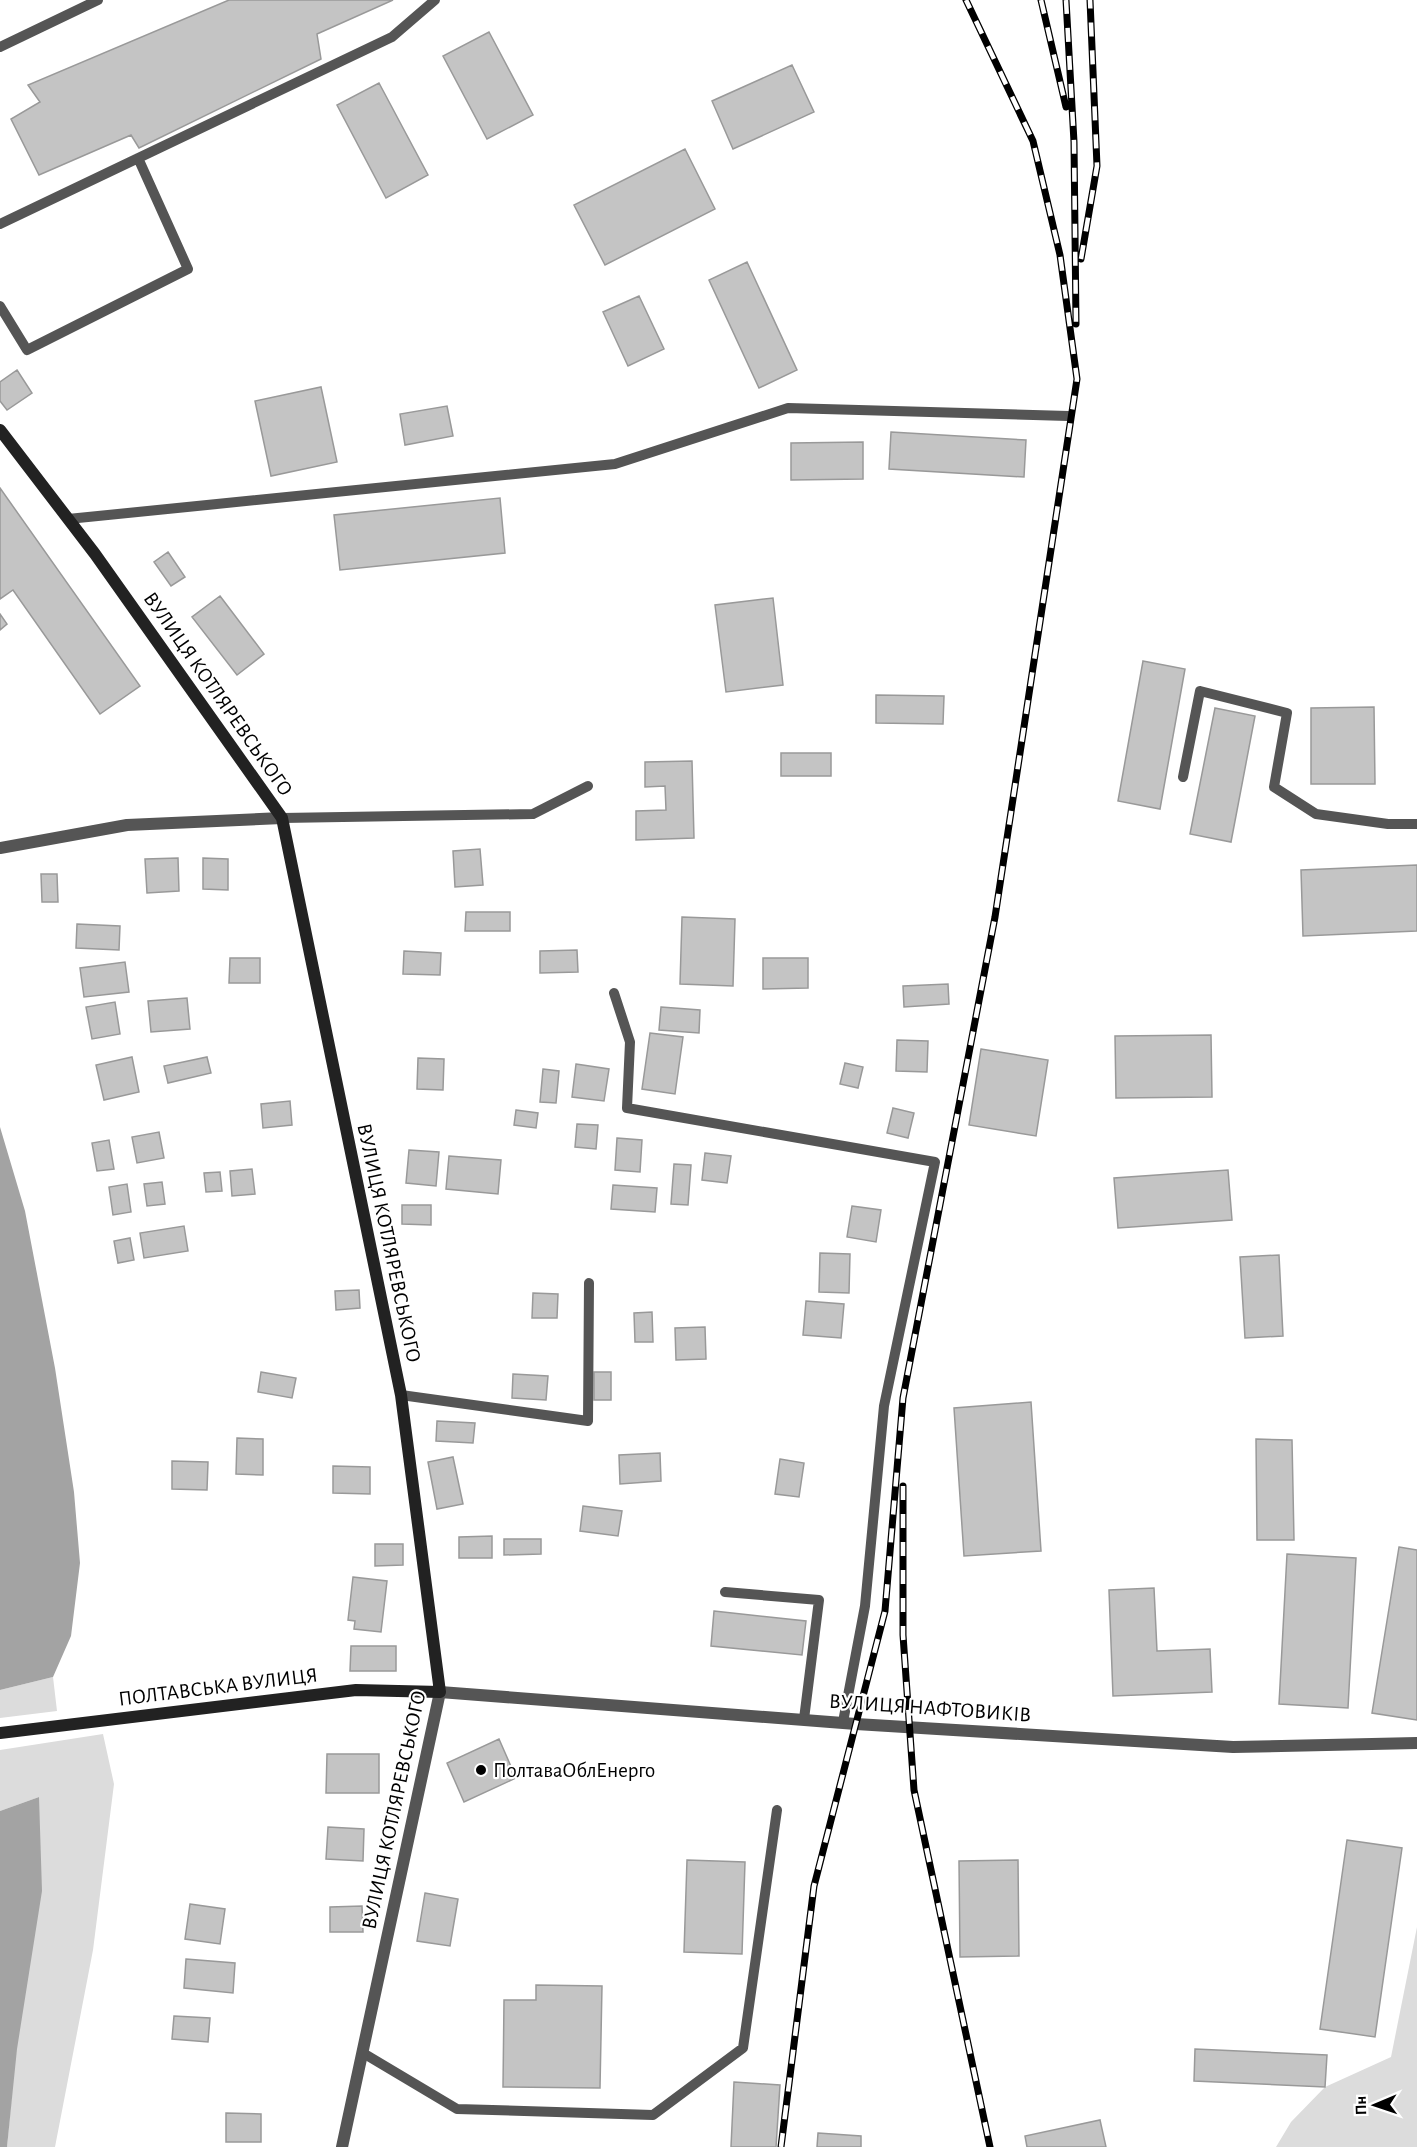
<svg xmlns="http://www.w3.org/2000/svg" width="1417" height="2147" font-family="'Alegreya Sans',sans-serif">
<style>
.green{fill:#dcdcdc}
.water{fill:#a3a3a3}
.building{fill:#c4c4c4;stroke:#999;stroke-width:1.5}
.lines{fill:none;stroke-linecap:round;stroke-linejoin:round}
.lane{stroke:#555;stroke-width:10}
.street{stroke:#555;stroke-width:12}
.secondary{stroke:#222;stroke-width:12}
.rail-casing{stroke:#000;stroke-width:7}
.rail{stroke:#fff;stroke-width:4.5;stroke-dasharray:14;stroke-linecap:butt}
.poi-dot{fill:#000;stroke:#fff;stroke-width:2}
.labels{text-anchor:middle;dominant-baseline:central;stroke-width:4.5;stroke-linejoin:round;paint-order:stroke}
.street-label{font-size:21px;fill:#000;stroke:#fff}
.poi-label{font-size:21px;fill:#000;stroke:#fff;text-anchor:start}
</style>
<rect width="100%" height="100%" fill="#fff"/>
<path class="green" d="M53 1677 57 1711 0 1718V1690Z
M103 1734 114 1784 93 1950 55 2147H7L39 1797 0 1811V1750Z
M1417 1927V2147H1276L1291 2122 1325 2087 1391 2057Z"/>
<path class="water" d="M0 1127 25 1211 55 1368 74 1492 80 1563 71 1636 53 1677 0 1690Z
M39 1797 42 1891 17 2049 7 2147H0V1811Z"/>
<path class="building" d="M229 0H393L317 34 321 59 139 148 131 135 39 175 11 119 40 102 28 85Z
M489 32 533 115 487 139 443 56Z
M792 65 814 112 733 149 712 101Z
M379 83 428 175 386 198 337 105Z
M685 149 715 209 605 265 574 205Z
M747 262 797 370 759 388 709 280Z
M639 296 664 349 628 366 603 312Z
M17 370 32 393 7 410 0 401V382Z
M321 387 337 462 271 476 255 401Z
M447 406 453 436 405 445 400 414Z
M891 432 1026 440 1024 477 889 469Z
M863 442V479L791 480V443Z
M0 488 140 686 100 714 13 590 0 599Z
M500 498 505 553 340 570 334 515Z
M168 552 185 577 171 586 154 562Z
M220 596 264 654 237 675 192 617Z
M773 598 783 685 726 692 715 605Z
M0 614 7 624 0 630Z
M1143 661 1185 669 1160 809 1118 801Z
M876 695 944 696 943 724 876 723Z
M1374 707 1375 784H1311V708Z
M1215 708 1255 716 1231 842 1190 834Z
M781 753H831V776H781Z
M692 761 694 838 636 840V811L666 810 665 786 645 787V762Z
M480 849 483 885 455 887 453 851Z
M178 858 179 891 147 893 145 859Z
M203 858 228 859V890L203 889Z
M1417 865V931L1303 936 1301 870Z
M41 874H57L58 902H42Z
M466 912H510V931H465Z
M682 917 735 919 733 986 680 984Z
M77 924 120 926 119 950 76 948Z
M577 950 578 972 540 973V951Z
M404 951 441 953 440 975 403 974Z
M230 958H260V983H229Z
M763 958H808V988L763 989Z
M125 962 129 992 84 997 80 968Z
M948 984 949 1004 904 1007 903 986Z
M187 998 190 1029 151 1032 148 1001Z
M115 1002 120 1034 92 1039 86 1007Z
M661 1007 700 1010 699 1033 659 1030Z
M650 1033 683 1037 675 1094 642 1089Z
M1211 1035 1212 1097 1116 1098 1115 1036Z
M897 1040 928 1041 927 1072 896 1071Z
M981 1049 1048 1060 1036 1136 969 1125Z
M132 1057 139 1092 104 1100 96 1065Z
M207 1057 211 1073 168 1083 164 1066Z
M418 1058 444 1059 443 1090 417 1089Z
M845 1063 863 1067 858 1088 840 1084Z
M576 1064 609 1069 604 1101 572 1097Z
M543 1069 559 1071 556 1103 540 1102Z
M290 1101 292 1125 263 1128 261 1104Z
M893 1108 914 1113 908 1138 887 1133Z
M516 1110 538 1113 536 1128 514 1125Z
M577 1124 598 1125 596 1149 575 1147Z
M159 1132 164 1158 137 1163 132 1137Z
M617 1138 642 1140 640 1172 615 1170Z
M109 1140 114 1169 97 1171 92 1143Z
M409 1150 439 1152 436 1186 406 1183Z
M705 1153 731 1156 727 1183 702 1180Z
M449 1156 501 1160 498 1194 446 1189Z
M674 1164 691 1165 688 1205 671 1204Z
M252 1169 255 1194 232 1196 230 1171Z
M1228 1170 1232 1220 1118 1228 1114 1178Z
M220 1172 222 1191 206 1192 204 1173Z
M162 1182 165 1204 147 1206 144 1184Z
M127 1184 131 1212 113 1215 109 1187Z
M613 1185 657 1188 655 1212 611 1209Z
M402 1205H431V1225L402 1224Z
M852 1206 881 1210 876 1242 847 1237Z
M184 1226 188 1251 144 1258 140 1233Z
M130 1238 134 1260 118 1263 114 1241Z
M820 1253 850 1254 849 1293 819 1292Z
M1279 1255 1283 1336 1245 1338 1240 1257Z
M359 1290 360 1308 336 1310 335 1291Z
M533 1293 558 1294 557 1318H532Z
M806 1301 844 1304 841 1338 803 1335Z
M652 1312 653 1342H635L634 1313Z
M705 1327 706 1359 676 1360 675 1328Z
M261 1372 296 1378 292 1398 258 1392Z
M594 1372H611V1400H594Z
M513 1374 548 1376 546 1400 512 1398Z
M1031 1402 1041 1551 964 1556 954 1408Z
M437 1421 475 1423 473 1443 436 1441Z
M237 1438 263 1439V1475L236 1474Z
M1256 1439 1292 1440 1294 1540H1257Z
M660 1453 661 1481 620 1484 619 1455Z
M453 1457 463 1504 437 1509 428 1462Z
M780 1459 804 1463 799 1497 775 1494Z
M172 1461 208 1462 207 1490 172 1489Z
M333 1466 370 1467V1494L333 1493Z
M583 1506 622 1511 618 1536 580 1531Z
M492 1536V1558H459V1537Z
M504 1539H541V1554L504 1555Z
M375 1544H403V1565L375 1566Z
M1399 1547 1417 1550V1720L1372 1713Z
M1287 1554 1356 1558 1348 1708 1279 1704Z
M353 1577 387 1581 381 1632 354 1629 355 1621 348 1620Z
M1154 1588 1157 1651 1210 1649 1212 1692 1113 1696 1109 1590Z
M714 1611 806 1621 802 1655 711 1646Z
M351 1646H396V1671H350Z
M499 1739 516 1778 464 1802 447 1763Z
M327 1754H379V1793H326Z
M328 1827 364 1829 363 1861 326 1859Z
M1347 1840 1402 1848 1375 2037 1320 2029Z
M687 1860 745 1862 742 1954 684 1952Z
M1018 1860 1019 1956 960 1957 959 1861Z
M425 1893 458 1899 450 1946 417 1941Z
M190 1904 225 1909 220 1944 185 1939Z
M362 1906 363 1932H330V1907Z
M186 1959 235 1963 233 1993 184 1988Z
M536 1985 602 1986 600 2088 503 2087 504 2000H536Z
M174 2016 210 2018 208 2042 172 2039Z
M1195 2049 1327 2055 1325 2087 1194 2081Z
M734 2082 780 2085 776 2147H731Z
M226 2113 261 2114V2142H226Z
M1100 2120 1106 2147H1027L1025 2136Z
M818 2133 861 2136V2147H817Z"/>
<g class="lines">
<path class="lane" d="M0 47 98 0
M0 224 392 37 435 0
M0 306 27 350 188 269 138 158
M68 519 615 464 788 408 1068 416
M1183 777 1200 691 1287 713 1274 787 1316 814 1388 824H1417
M282 818 533 814 588 786
M614 993 630 1042 627 1108 935 1162 884 1406 865 1606 843 1722
M401 1395 588 1421 589 1283
M725 1592 819 1600 804 1719
M363 2053 457 2109 653 2115 743 2048 777 1810"/>
<path class="street" d="M0 848 127 825 282 818
M342 2147 440 1692 856 1724 1233 1747 1417 1743"/>
<path class="secondary" d="M0 430 95 554 282 818 401 1395 440 1692 356 1690 0 1733"/>
<g class="rail-casing">
<path id="rail" d="M1041 0 1066 107
M1066 0 1074 142 1076 324
M1081 259 1097 166 1090 0
M903 1486V1635L914 1790 990 2147
M781 2147 814 1886 885 1611 903 1398 995 917 1077 379 1060 255 1033 141 966 0"/>
</g>
<use href="#rail" class="rail"/>
</g>
<circle class="poi-dot" cx="481" cy="1770" r="6"/>
<g class="labels">
<g class="street-label">
<text transform="translate(218 694) rotate(55)">ВУЛИЦЯ КОТЛЯРЕВСЬКОГО</text>
<text transform="translate(389 1243) rotate(78)">ВУЛИЦЯ КОТЛЯРЕВСЬКОГО</text>
<text transform="translate(218 1687) rotate(-7)">ПОЛТАВСЬКА ВУЛИЦЯ</text>
<text transform="translate(930 1708) rotate(4)">ВУЛИЦЯ НАФТОВИКІВ</text>
<text transform="translate(394 1810) rotate(-78)">ВУЛИЦЯ КОТЛЯРЕВСЬКОГО</text>
</g>
<g class="poi-label">
<text x="493" y="1770">ПолтаваОблЕнерго</text>
</g>
</g>
<g transform="translate(1375 2105) rotate(268)" stroke="#ffffff" stroke-width="4.5" paint-order="stroke">
<path d="M0-4.5L10 22L0 15L-10 22Z" fill="#000000"/>
<text y="-9" font-size="16" font-weight="bold" text-anchor="middle" fill="#000000">Пн</text>
</g>
</svg>
